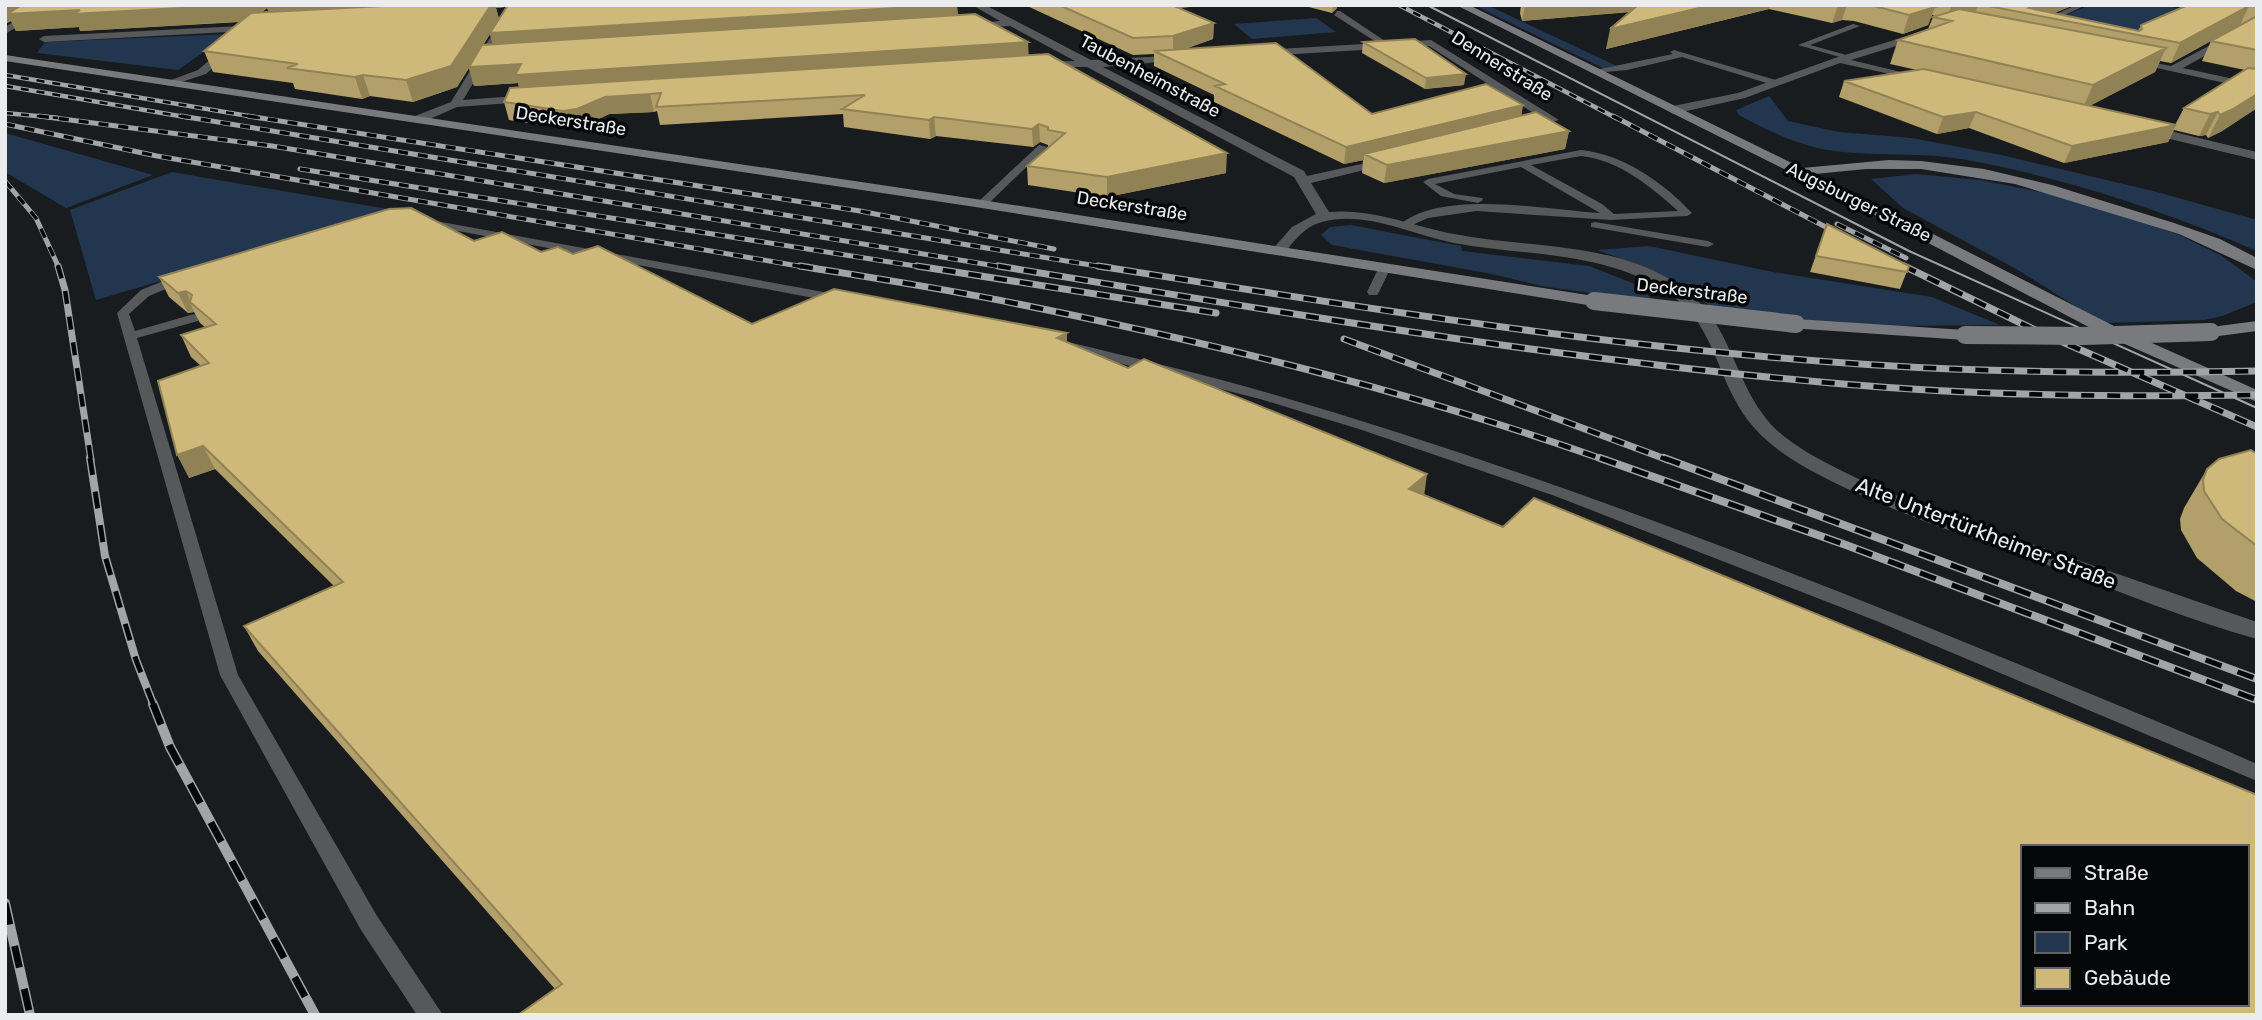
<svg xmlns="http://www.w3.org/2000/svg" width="2262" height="1020" font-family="Rubik,sans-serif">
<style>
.green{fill:#22364f}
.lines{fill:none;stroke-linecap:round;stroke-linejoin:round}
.lane{fill:#565859;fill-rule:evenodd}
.street{fill:#565859;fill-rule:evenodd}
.secondary{fill:#787a7d;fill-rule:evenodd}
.tram{stroke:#a2a5a7;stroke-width:2}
.rail-far4-casing{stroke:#a2a5a7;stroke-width:4.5}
.rail-far3-casing{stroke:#a2a5a7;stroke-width:5}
.rail-far2-casing{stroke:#a2a5a7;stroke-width:7}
.rail-far1-casing{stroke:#a2a5a7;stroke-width:8}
.rail-casing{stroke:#a2a5a7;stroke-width:10}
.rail-far4{stroke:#050607;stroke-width:2.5;stroke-dasharray:8;stroke-linecap:butt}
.rail-far3{stroke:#050607;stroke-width:3.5;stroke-dasharray:10;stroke-linecap:butt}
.rail-far2{stroke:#050607;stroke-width:4.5;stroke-dasharray:13;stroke-linecap:butt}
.rail-far1{stroke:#050607;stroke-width:5;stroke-dasharray:17;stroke-linecap:butt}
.rail{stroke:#050607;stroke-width:7;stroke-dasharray:22;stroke-linecap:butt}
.secondary-bridge{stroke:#787a7d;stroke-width:18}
.wall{fill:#b29f69;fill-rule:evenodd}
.shaded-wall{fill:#918255}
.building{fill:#cfb97a;stroke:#918255;stroke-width:2;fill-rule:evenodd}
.labels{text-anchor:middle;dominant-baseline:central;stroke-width:7;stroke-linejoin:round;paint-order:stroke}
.far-street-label{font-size:18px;fill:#eaecee;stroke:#050607}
.street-label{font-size:21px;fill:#eaecee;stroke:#050607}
</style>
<rect width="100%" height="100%" fill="#191c1f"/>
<path class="green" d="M1474 5H1487L1619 67 1603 68Z
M2089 5H2163L2187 10 2226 5 2234 20 2134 42 2044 25Z
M1316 18 1336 32 1252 39 1234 24Z
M229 34 178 70 37 53 45 42Z
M1769 96 1788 121 1839 132 1912 138 2001 155 2157 192 2257 220V251C2166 211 2060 176 1961 159 1915 151 1862 158 1817 148 1789 141 1764 129 1739 115L1736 110Z
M5 133 153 175 66 208 5 172Z
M172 172 399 211 96 300 70 210Z
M1916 174 1980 180 2045 193 2112 211 2177 234 2222 256 2257 282V302L2222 316 2204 320 2102 323 2018 270 1903 208 1871 179Z
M1351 225 1461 246 1462 251 1589 266 1635 284 1656 302 1541 286 1492 274 1332 245 1321 235 1330 227Z
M1649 246 1773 272 1932 297 2000 325 1870 326 1715 311 1689 289 1644 267 1597 250Z"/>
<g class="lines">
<path class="lane" d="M2076 5H2086L2046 24 2039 22Z
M1337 11H1340L1391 45 1384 47 1334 15Z
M1853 24 1860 26 1810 45 1850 56V60L1798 45Z
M1674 50 1779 81 1780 83 1773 85 1682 57 1627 70 1594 73 1590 71 1673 54 1670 52Z
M1039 145 1047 147 986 206H978V202Z
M1581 150C1623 154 1664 183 1692 213L1687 216 1611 220 1476 211 1428 218 1403 229 1398 226C1441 188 1546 210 1600 213L1521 167 1435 184 1454 194 1482 198 1483 200 1478 203 1441 196 1423 182 1428 179ZM1581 156C1619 160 1650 186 1678 211L1614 214 1602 204 1531 165Z
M425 219 840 295 846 299 840 303 421 224V220Z
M1595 222 1708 241 1714 244 1708 247 1591 227V223Z
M1385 264 1391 267 1379 292 1377 295H1369L1367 292 1379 267Z
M183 273 187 274V280L149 296 129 314 135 331 194 314 200 318 198 321 137 338 238 675 377 916 443 1015H417L361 930 220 675 117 313 141 290Z
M1064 341C1134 358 1204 374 1272 394 1595 488 1907 617 2216 746L2257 764V781L1879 622 1555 496 1359 429 1260 399 1059 348V342Z"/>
<path class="street" d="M42 5H54L5 34V27Z
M510 5H520L463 100 532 95 538 99 536 101 457 107 423 122H415V116L451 102Z
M972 5H985L1091 60 1186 55V59L1182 60 1103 67 1304 171 1307 176 1393 157V163L1311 183 1329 212C1372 208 1412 226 1454 234 1534 250 1637 239 1700 303 1730 334 1737 379 1762 413 1774 431 1792 443 1810 454 1878 493 1953 517 2026 542 2103 569 2180 596 2257 622V639C2190 621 2125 593 2061 570 1976 539 1889 513 1810 470 1778 452 1751 432 1734 398 1716 364 1708 322 1675 298 1611 250 1529 257 1454 243 1413 235 1365 210 1322 222 1305 226 1294 241 1284 254H1274L1271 251 1292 227 1316 214 1294 177 1087 67H1032V63L1036 62 1075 61 1010 26 963 29 962 27 967 24 1000 21Z
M259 25 263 26V30L44 42 39 39 44 36Z
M1924 31 1929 34 1928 36 1851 60 1926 78V82L1840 63 1745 98 1673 114 1667 110 1673 106 1738 93 1835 58Z
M2231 34 2235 35V39L2183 68 2257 84V90L2125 61 2130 58 2171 66Z
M1431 40 1559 120 1549 123 1429 46 1260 56 1255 53 1260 50Z
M228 44 237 46 206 74 169 86 163 83 198 70Z
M2145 125 2257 152V160L2141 132 2139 129Z"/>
<path class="secondary" d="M1456 5H1469L1802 168 1889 160 1921 161 1984 169 2052 185 2174 223 2220 239 2257 258V270L2179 234 2015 184 1921 169H1866L1815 174 2114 326 2257 390V402L2102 334 1850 202Z
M5 55 982 200 1594 296 1602 301 1594 306 982 208 5 61Z
M1796 319 1965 330 1974 335 1965 340 1790 328 1788 324Z
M2257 321V331L2211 337 2203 332 2211 327Z"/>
<path class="tram" d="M1427 5 1909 251 2257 408"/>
<g class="rail-far4-casing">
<path id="rail-far4" d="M1399 5 1616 118
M5 75 260 118
M5 86 191 118
M5 113 58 118"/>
</g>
<g class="rail-far3-casing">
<path id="rail-far3" d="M39 116 272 146 1008 268
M181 116 1109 268
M248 116 860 211 1054 249
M1613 116 1843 236
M5 124 157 156 810 268
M300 169 928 268
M5 181 36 218 59 268
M1837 224 1906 258
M1890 259 1908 268"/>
</g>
<g class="rail-far2-casing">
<path id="rail-far2" d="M58 266 65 290 91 460
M800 266C873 278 946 289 1018 304 1217 344 1414 392 1605 460
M917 266 1216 313
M998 266C1279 312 1559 360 1843 384 1981 396 2119 397 2257 395
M1098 266C1381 311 1666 357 1952 369 2054 373 2155 373 2257 371
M1904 266 2033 329 2257 427
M1344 339 1668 460"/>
</g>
<g class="rail-far1-casing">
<path id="rail-far1" d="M90 458 105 556 136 660 154 706
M1600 458 1846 545 2257 700
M1664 458 2257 679"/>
</g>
<g class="rail-casing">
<path id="rail" d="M153 704 170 747 315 1015
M5 903 30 1015"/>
</g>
<use href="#rail-far4" class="rail-far4"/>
<use href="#rail-far3" class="rail-far3"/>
<use href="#rail-far2" class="rail-far2"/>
<use href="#rail-far1" class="rail-far1"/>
<use href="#rail" class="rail"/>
<path class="secondary-bridge" d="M1594 301 1796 324
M1965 335 2084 336 2211 332"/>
</g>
<path class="wall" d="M5 5H507L505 7 496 8 499 19 958 15 1226 173 1107 197 1028 185 1027 166 1048 147V145L1040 142 1033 147 936 136 930 139 844 127 843 114 660 125 657 111 654 112 609 114 581 128 568 129 509 120 504 102 519 88 518 83 474 86 469 68 457 87 413 102 370 96 362 99 295 89 293 83 213 72 204 51 240 22 80 31 79 27 16 31 11 21 5 24ZM267 8 269 12 261 13ZM490 34 493 45H483Z
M1025 5H1215L1178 8 1214 23 1213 39 1185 49 1372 114 1523 105 1521 116 1569 131 1565 149 1384 183 1362 173 1363 160 1344 164 1214 102V95L1154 66V54L1133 55Z
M1301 5H1337V8L1332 13Z
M1521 5H2074L2054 13 2138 31 2141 25 2188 5H2257V108L2222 131 2208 138 2206 135 2199 136 2174 130 2168 142 2064 163 1969 128 1937 134 1839 97 1844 81 1917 70 1890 64 1898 40 1928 29 1933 17 1935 16 1932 15 1928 25 1903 34 1854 21 1842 20 1832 23 1769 9 1606 49 1631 12 1522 21 1520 13ZM2240 25H2241L2211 41 2202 61 2245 70 2184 108 2175 125 2089 106 2155 72 2160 61 2171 63Z
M1363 42 1464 85 1425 89 1362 53Z
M1827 224 1909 266 1900 289 1810 272Z
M474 241 541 252 573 254 752 324 1067 333V343L1424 495 1503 527 2257 795 555 989 258 651 244 626 334 586 215 469 189 478 201 366 191 357 181 335 205 327 200 323 194 312 188 313 169 297 159 277Z
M2257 454V602L2236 591 2197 558 2181 530 2180 519 2184 508 2207 469Z"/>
<path class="shaded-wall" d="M5 5H37L80 10 234 5H507L505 7 496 8 499 19 957 5 959 21 495 51 490 34 470 67 521 64 1028 42 1029 60 521 94 518 83 474 86 469 68 457 87 413 102 406 80 272 20 267 8 251 21 80 31 79 27 16 31 11 21 5 24Z
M1147 5H1215L1147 10Z
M1333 5H1337V8L1332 13Z
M1525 5H1651L1650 10 1522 21Z
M1712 5H1770L1769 9 1606 49 1610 29Z
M1838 5H1847L1842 20 1832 23Z
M1952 5H1978L1976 11 1947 18Z
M2036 5H2074L2045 17 2029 8Z
M2249 6 2240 25 2171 63 2180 43Z
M1935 7 1928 25 1903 34 1909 15Z
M1214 23 1213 39 1173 52V36Z
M2166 48 2155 72 2082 110 2093 85Z
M1466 74 1464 85 1425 89 1426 78Z
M363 75 370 96 362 99 355 77Z
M650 94 654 112 609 114 581 128 568 129 563 111 605 97Z
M2257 94V108L2222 131 2208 138 2220 115Z
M1523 105 1520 122 1364 154V160L1344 164 1346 147Z
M1976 112 1969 128 1937 134 1943 117Z
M2218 112 2206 135 2199 136 2210 114Z
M934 117 936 136 930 139 929 120Z
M1039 124 1040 142 1033 147 1032 129Z
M2176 125 2168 142 2064 163 2072 146Z
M1569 131 1565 149 1384 183 1387 165Z
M1227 153 1226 173 1107 197V177Z
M186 291 192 304 190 302 194 312 188 313 178 293Z
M1067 333V354L1057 338Z
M203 446 215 469 189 478 177 455Z
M1427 474 1424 497 1409 489Z"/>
<path class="building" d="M22 5H234L72 14 80 10 7 14Z
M402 5H491L451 66 406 80 363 75 355 77 287 68 298 64 204 51 251 13Z
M508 5H942L490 33Z
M1059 5H1172L1214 23 1173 36 1133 38Z
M1638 5H1712L1610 29Z
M1870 5H1928L1935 7 1909 15Z
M1983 5H2036L2029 8 2139 31 2142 29 2141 25 2188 5 2257 6H2249L2180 43Z
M1959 9 2166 48 2093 85 1898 40 1952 21 1933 17Z
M975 14 1028 42 515 75 521 64 469 67 482 45Z
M2257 16V50L2211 41Z
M1415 39 1466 74 1426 78 1363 42Z
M1276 43 1372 114 1486 84 1523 105 1346 147 1215 86 1225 84 1154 51Z
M1048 54 1227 153 1107 177 1027 166 1065 133 1048 130V127L1039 124 1032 129 934 117 929 120 842 109 865 95 656 107 661 93 650 94 605 97 577 109 563 111 504 102 510 88Z
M2248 68 2257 69V94L2233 109 2220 115 2218 112 2210 114 2184 108Z
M1924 69 2176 125 2072 146 1976 112 1943 117 1844 81Z
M1536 112 1569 131 1387 165 1364 154Z
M411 208 474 241 502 232 541 252 558 247 573 254 598 246 752 324 834 289 1067 333 1057 338 1128 368 1144 359 1427 474 1409 489 1503 527 1534 498 2257 795V1015H518L562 984 244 626 343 582 203 446 177 455 158 381 209 363 181 335 216 324 190 302 192 295 186 291 178 293 159 277 389 209ZM2022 847H2246V1004H2022Z
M1827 224 1909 266 1907 272 1816 256Z
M2251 450 2257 454V546L2222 519 2204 491 2203 480 2207 469 2219 459Z"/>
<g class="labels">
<g class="far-street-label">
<text transform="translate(1502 66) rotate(32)">Dennerstraße</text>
<text transform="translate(1150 76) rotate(28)">Taubenheimstraße</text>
<text transform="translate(571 121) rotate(9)">Deckerstraße</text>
<text transform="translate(1859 202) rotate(26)">Augsburger Straße</text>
<text transform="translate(1132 206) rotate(9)">Deckerstraße</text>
<text transform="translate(1692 291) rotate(7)">Deckerstraße</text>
</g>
<g class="street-label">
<text transform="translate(1986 533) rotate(21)">Alte Untertürkheimer Straße</text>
</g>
</g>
<rect width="2262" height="1020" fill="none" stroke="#eaecee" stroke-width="14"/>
<rect x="2021" y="845" width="228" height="161" fill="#050607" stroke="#616263" stroke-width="2"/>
<rect x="2035" y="868" width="35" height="10" fill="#787a7d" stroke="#616263" stroke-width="2"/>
<text x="2084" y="880" font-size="21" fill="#eaecee">Straße</text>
<rect x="2035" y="903" width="35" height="10" fill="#a2a5a7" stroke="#616263" stroke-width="2"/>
<text x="2084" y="915" font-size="21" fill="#eaecee">Bahn</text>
<rect x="2035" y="932" width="35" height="21" fill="#22364f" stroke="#616263" stroke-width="2"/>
<text x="2084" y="950" font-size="21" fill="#eaecee">Park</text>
<rect x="2035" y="968" width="35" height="21" fill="#cfb97a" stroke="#616263" stroke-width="2"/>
<text x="2084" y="985" font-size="21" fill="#eaecee">Gebäude</text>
</svg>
